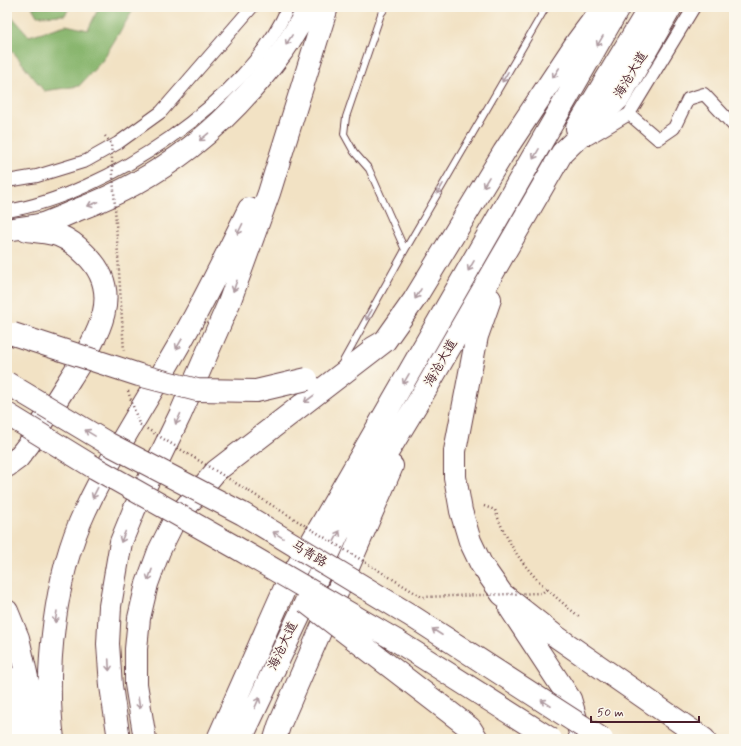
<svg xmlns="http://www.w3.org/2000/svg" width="741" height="746" font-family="Mynerve,'LXGW WenKai TC',sans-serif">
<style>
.forest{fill:#89b66e;stroke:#6a6a4c}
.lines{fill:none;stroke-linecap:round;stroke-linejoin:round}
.lane-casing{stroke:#633c42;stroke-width:8}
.street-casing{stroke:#633c42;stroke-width:14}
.highway-casing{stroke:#633c42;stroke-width:24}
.path{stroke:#633c42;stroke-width:2.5;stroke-dasharray:1 3;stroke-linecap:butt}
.lane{stroke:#fff;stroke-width:6}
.street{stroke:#fff;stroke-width:12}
.highway{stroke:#fff;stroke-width:22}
.highway-bridge-casing{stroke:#633c42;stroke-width:24;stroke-linecap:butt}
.path-bridge{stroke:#633c42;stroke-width:2.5;stroke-dasharray:1 3;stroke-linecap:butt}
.highway-bridge{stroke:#fff;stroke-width:22}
.oneway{stroke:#ae9aa0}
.labels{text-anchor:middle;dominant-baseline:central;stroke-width:3;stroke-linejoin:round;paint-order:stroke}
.street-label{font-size:13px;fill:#4a1f2b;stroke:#fbf7ec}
</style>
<rect width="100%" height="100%" fill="#fbf7ec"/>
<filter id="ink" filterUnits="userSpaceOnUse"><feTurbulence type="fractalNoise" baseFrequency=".025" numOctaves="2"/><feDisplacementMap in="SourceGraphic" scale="8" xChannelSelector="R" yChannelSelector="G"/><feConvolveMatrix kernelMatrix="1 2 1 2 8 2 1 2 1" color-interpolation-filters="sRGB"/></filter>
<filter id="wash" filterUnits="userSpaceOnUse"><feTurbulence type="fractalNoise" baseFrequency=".012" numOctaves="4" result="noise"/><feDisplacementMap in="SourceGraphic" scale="16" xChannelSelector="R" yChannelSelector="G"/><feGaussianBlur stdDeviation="0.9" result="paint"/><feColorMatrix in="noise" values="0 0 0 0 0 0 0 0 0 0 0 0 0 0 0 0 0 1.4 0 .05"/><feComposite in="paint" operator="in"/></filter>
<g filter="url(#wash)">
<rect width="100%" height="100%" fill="#f2e2c4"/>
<path class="forest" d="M7 7 9 13 29 36 66 25 88 30 99 7H135L102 61 79 86 44 91 11 49 7 46Z
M32 7H70L65 15 37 16Z"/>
</g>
<g filter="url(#ink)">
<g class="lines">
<g class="lane-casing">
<path id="lane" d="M386 7 381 14 346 117 344 134 354 152 369 169 405 250
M341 365 405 250 546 7"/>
</g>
<g class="street-casing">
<path id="street" d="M629 114 658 139 674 128 688 99 704 94 734 126
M589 138 629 114 694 7
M7 181 37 176 86 161 118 143 161 112 252 7
M7 211C105 195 249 100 288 7"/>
</g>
<g class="highway-casing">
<path id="highway" d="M577 128 650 7
M7 230C19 228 31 227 43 224 54 220 66 215 77 210 163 178 226 127 281 53 292 39 300 22 310 7
M490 299 477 336 455 451V477L461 511 470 541 481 564 502 594 554 635 704 739
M373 348 385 341 414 300 504 152 577 42 603 7
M7 466 18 458 29 444C43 422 56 401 70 379 94 341 128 294 85 254 78 247 70 240 60 236 51 232 38 232 27 230
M510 608 570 699 581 736
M7 611 18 638 41 739
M7 677 19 739
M53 739C44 669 55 575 85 511 112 453 148 399 180 343 205 299 227 254 249 209
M119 739 111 686 108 644 110 606 121 542 134 510 180 415 229 303 269 193 327 7
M145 739 136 684V649L139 618 147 584 159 551 174 521 216 471 385 341
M218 739 284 590 619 7
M241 739 338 534 424 392 562 153 619 98 671 7
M275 739 279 726 392 466"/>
</g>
<path class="path" d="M484 506 495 510C514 562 540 585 581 618"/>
<use href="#lane" class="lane"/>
<use href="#street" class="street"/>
<use href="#highway" class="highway"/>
<g class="highway-bridge-casing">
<path id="highway-bridge" d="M13 334 139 375 197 390 256 391 307 379
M7 383 109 444 243 514 410 615 602 739
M7 414 95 468 237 548 397 641 551 739
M306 602 470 728 477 739"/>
</g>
<path class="path-bridge" d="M105 136 111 143 124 352
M128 391 139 424 422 597 542 593 547 589"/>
<use href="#highway-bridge" class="highway-bridge"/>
</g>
<defs><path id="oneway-shaft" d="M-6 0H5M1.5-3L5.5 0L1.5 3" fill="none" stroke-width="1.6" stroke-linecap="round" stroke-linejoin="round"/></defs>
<g class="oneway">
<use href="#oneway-shaft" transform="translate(289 40) rotate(122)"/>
<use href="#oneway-shaft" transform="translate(600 41) rotate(120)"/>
<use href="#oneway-shaft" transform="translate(556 73) rotate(123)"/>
<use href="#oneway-shaft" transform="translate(505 77) rotate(120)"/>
<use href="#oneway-shaft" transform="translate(204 137) rotate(140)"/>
<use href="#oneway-shaft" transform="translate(536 154) rotate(120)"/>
<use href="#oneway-shaft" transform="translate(486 182) rotate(121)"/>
<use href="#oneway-shaft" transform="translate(440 189) rotate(120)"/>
<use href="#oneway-shaft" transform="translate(93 204) rotate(159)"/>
<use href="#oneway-shaft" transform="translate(240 229) rotate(116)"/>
<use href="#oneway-shaft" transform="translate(471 266) rotate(120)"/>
<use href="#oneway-shaft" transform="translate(235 286) rotate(109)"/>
<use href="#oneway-shaft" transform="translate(418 294) rotate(121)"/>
<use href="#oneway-shaft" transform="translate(369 315) rotate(119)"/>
<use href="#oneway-shaft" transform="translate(179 344) rotate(120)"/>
<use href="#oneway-shaft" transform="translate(406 379) rotate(120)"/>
<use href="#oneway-shaft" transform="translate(309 399) rotate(143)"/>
<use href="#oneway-shaft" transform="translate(178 419) rotate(115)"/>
<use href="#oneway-shaft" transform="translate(90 433) rotate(-149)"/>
<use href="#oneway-shaft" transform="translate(95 493) rotate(117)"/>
<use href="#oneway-shaft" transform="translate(278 535) rotate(-149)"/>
<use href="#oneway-shaft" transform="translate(337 536) rotate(-62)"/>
<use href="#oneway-shaft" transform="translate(123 537) rotate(112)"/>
<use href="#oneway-shaft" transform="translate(150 575) rotate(110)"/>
<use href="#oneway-shaft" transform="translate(56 617) rotate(99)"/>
<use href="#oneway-shaft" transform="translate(437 632) rotate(-147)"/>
<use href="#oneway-shaft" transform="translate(109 665) rotate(87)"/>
<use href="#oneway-shaft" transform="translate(139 703) rotate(81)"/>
<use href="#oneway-shaft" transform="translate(257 703) rotate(-66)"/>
<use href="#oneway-shaft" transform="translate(546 703) rotate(-147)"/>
</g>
</g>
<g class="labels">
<g class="street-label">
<text transform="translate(631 75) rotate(-59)">海沧大道</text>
<text transform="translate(441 363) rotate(-60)">海沧大道</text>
<text transform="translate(309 554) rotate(31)">马青路</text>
<text transform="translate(283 646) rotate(-65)">海沧大道</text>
</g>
</g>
<rect width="741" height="746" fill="none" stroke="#fbf7ec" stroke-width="24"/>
<path d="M591 716v6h108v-6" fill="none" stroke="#4a1f2b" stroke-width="2"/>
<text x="597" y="716" font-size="12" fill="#4a1f2b" stroke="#fbf7ec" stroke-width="3" paint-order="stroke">50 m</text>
</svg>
